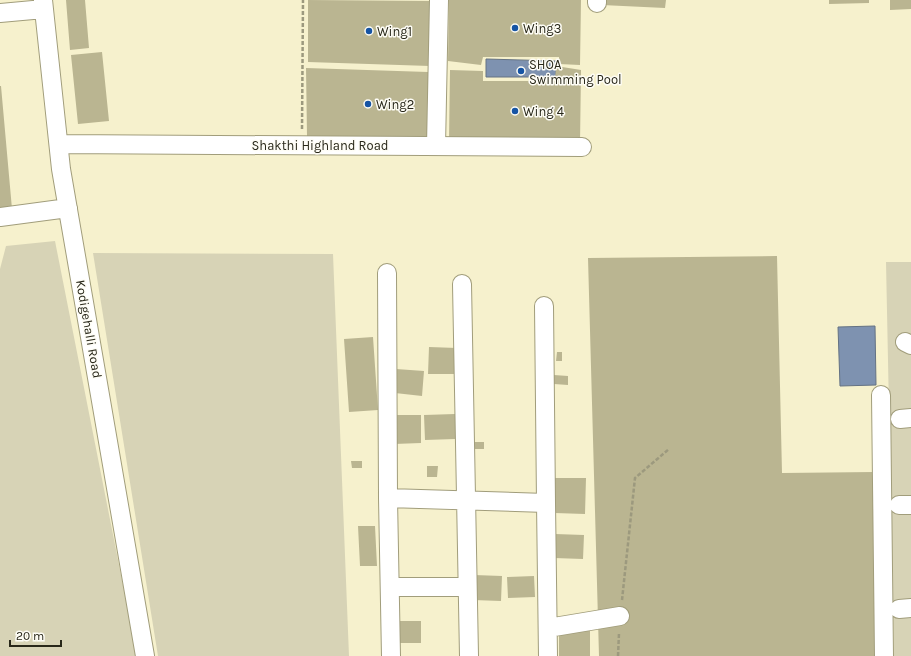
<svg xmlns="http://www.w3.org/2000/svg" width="911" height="656" font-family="Karla,sans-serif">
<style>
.green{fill:#d7d3b6}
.water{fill:#7e92b0;stroke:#647283}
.building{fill:#bab591}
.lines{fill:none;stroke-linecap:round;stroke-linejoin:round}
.minor-casing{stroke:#a19d7b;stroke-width:20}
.path{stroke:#9c997e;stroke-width:2.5;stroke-dasharray:4 2;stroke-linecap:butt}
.minor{stroke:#fff;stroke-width:18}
.poi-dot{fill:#1654a4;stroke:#fefdf6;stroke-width:1.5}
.labels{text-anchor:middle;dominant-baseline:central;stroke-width:3;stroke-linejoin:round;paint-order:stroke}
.poi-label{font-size:13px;fill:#282719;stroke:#fefdf6;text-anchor:start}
.street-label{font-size:13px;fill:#282719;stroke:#fefdf6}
</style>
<rect width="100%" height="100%" fill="#f6f1cd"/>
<path class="green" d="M55 241 137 656H0V269L6 246Z
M93 253 333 254 349 656H158Z
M886 262H911V656H894Z"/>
<path class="water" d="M486 59 556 61V77H486Z
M875 326 876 385 840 386 838 327Z"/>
<path class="building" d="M66 0H85L89 48 70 50Z
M308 0 431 1 430 66 308 62Z
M449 0H581L580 65 559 64V57H483L481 65 448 61Z
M602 0H666L665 8 602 5Z
M829 0H869V3L829 4Z
M890 0H911V9L890 10Z
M102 52 109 121 78 124 71 55Z
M556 66 581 70 580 143 449 141 450 70 483 71V81H555Z
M306 68 428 72 430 137 307 136Z
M0 86H1L12 209H0Z
M777 256 782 473 874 472 876 656H599L588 258Z
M373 337 378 410 349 412 344 339Z
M429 347 457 348 456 374H428Z
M557 352H562V361H556Z
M396 369 424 371 422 396 395 393Z
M554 375 568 376V385L554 384Z
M455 414V439L425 440 424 415Z
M394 415H421V443L394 444Z
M474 442H484V449H474Z
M351 461H362V468H352Z
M427 466H438L437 477H427Z
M555 478H586L585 514 555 513Z
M358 526H375L377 566H360Z
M555 534 584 535 583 559 554 558Z
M474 575 502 576 501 601 473 600Z
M534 576 535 597 508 598 507 577Z
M395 621H421V643H395Z
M559 630 590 631V656H559Z"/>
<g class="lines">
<g class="minor-casing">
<path id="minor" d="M43 0 61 169 145 656
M597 0V3
M0 13 44 9
M59 144 582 147
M436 146 439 0
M0 217 68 208
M387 273 388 498 391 656
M462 284 469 656
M544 306 546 503 548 656
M905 342 911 345
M881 395 884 656
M900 419 911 418
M388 498 546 503
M899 505H911
M390 587H467
M899 609 911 608
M548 628 620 616"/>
</g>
<path class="path" d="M302 129 303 0
M622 600 635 478 669 449
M618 656 619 633"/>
<use href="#minor" class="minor"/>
</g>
<g class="poi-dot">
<circle cx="515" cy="28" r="4"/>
<circle cx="369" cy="31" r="4"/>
<circle cx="521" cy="71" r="4"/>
<circle cx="368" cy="104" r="4"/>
<circle cx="515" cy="111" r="4"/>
</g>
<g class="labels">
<g class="poi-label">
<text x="523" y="28">Wing3</text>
<text x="377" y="31">Wing1</text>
<text x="529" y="64">SHOA<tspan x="529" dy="15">Swimming Pool</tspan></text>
<text x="376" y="104">Wing2</text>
<text x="523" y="111">Wing 4</text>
</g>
<g class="street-label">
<text x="320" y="145">Shakthi Highland Road</text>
<text transform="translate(89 329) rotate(80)">Kodigehalli Road</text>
</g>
</g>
<path d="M10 640v6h51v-6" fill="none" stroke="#282719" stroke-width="2"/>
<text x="16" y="640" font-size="12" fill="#282719" stroke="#fefdf6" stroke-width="3" paint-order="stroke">20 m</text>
</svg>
